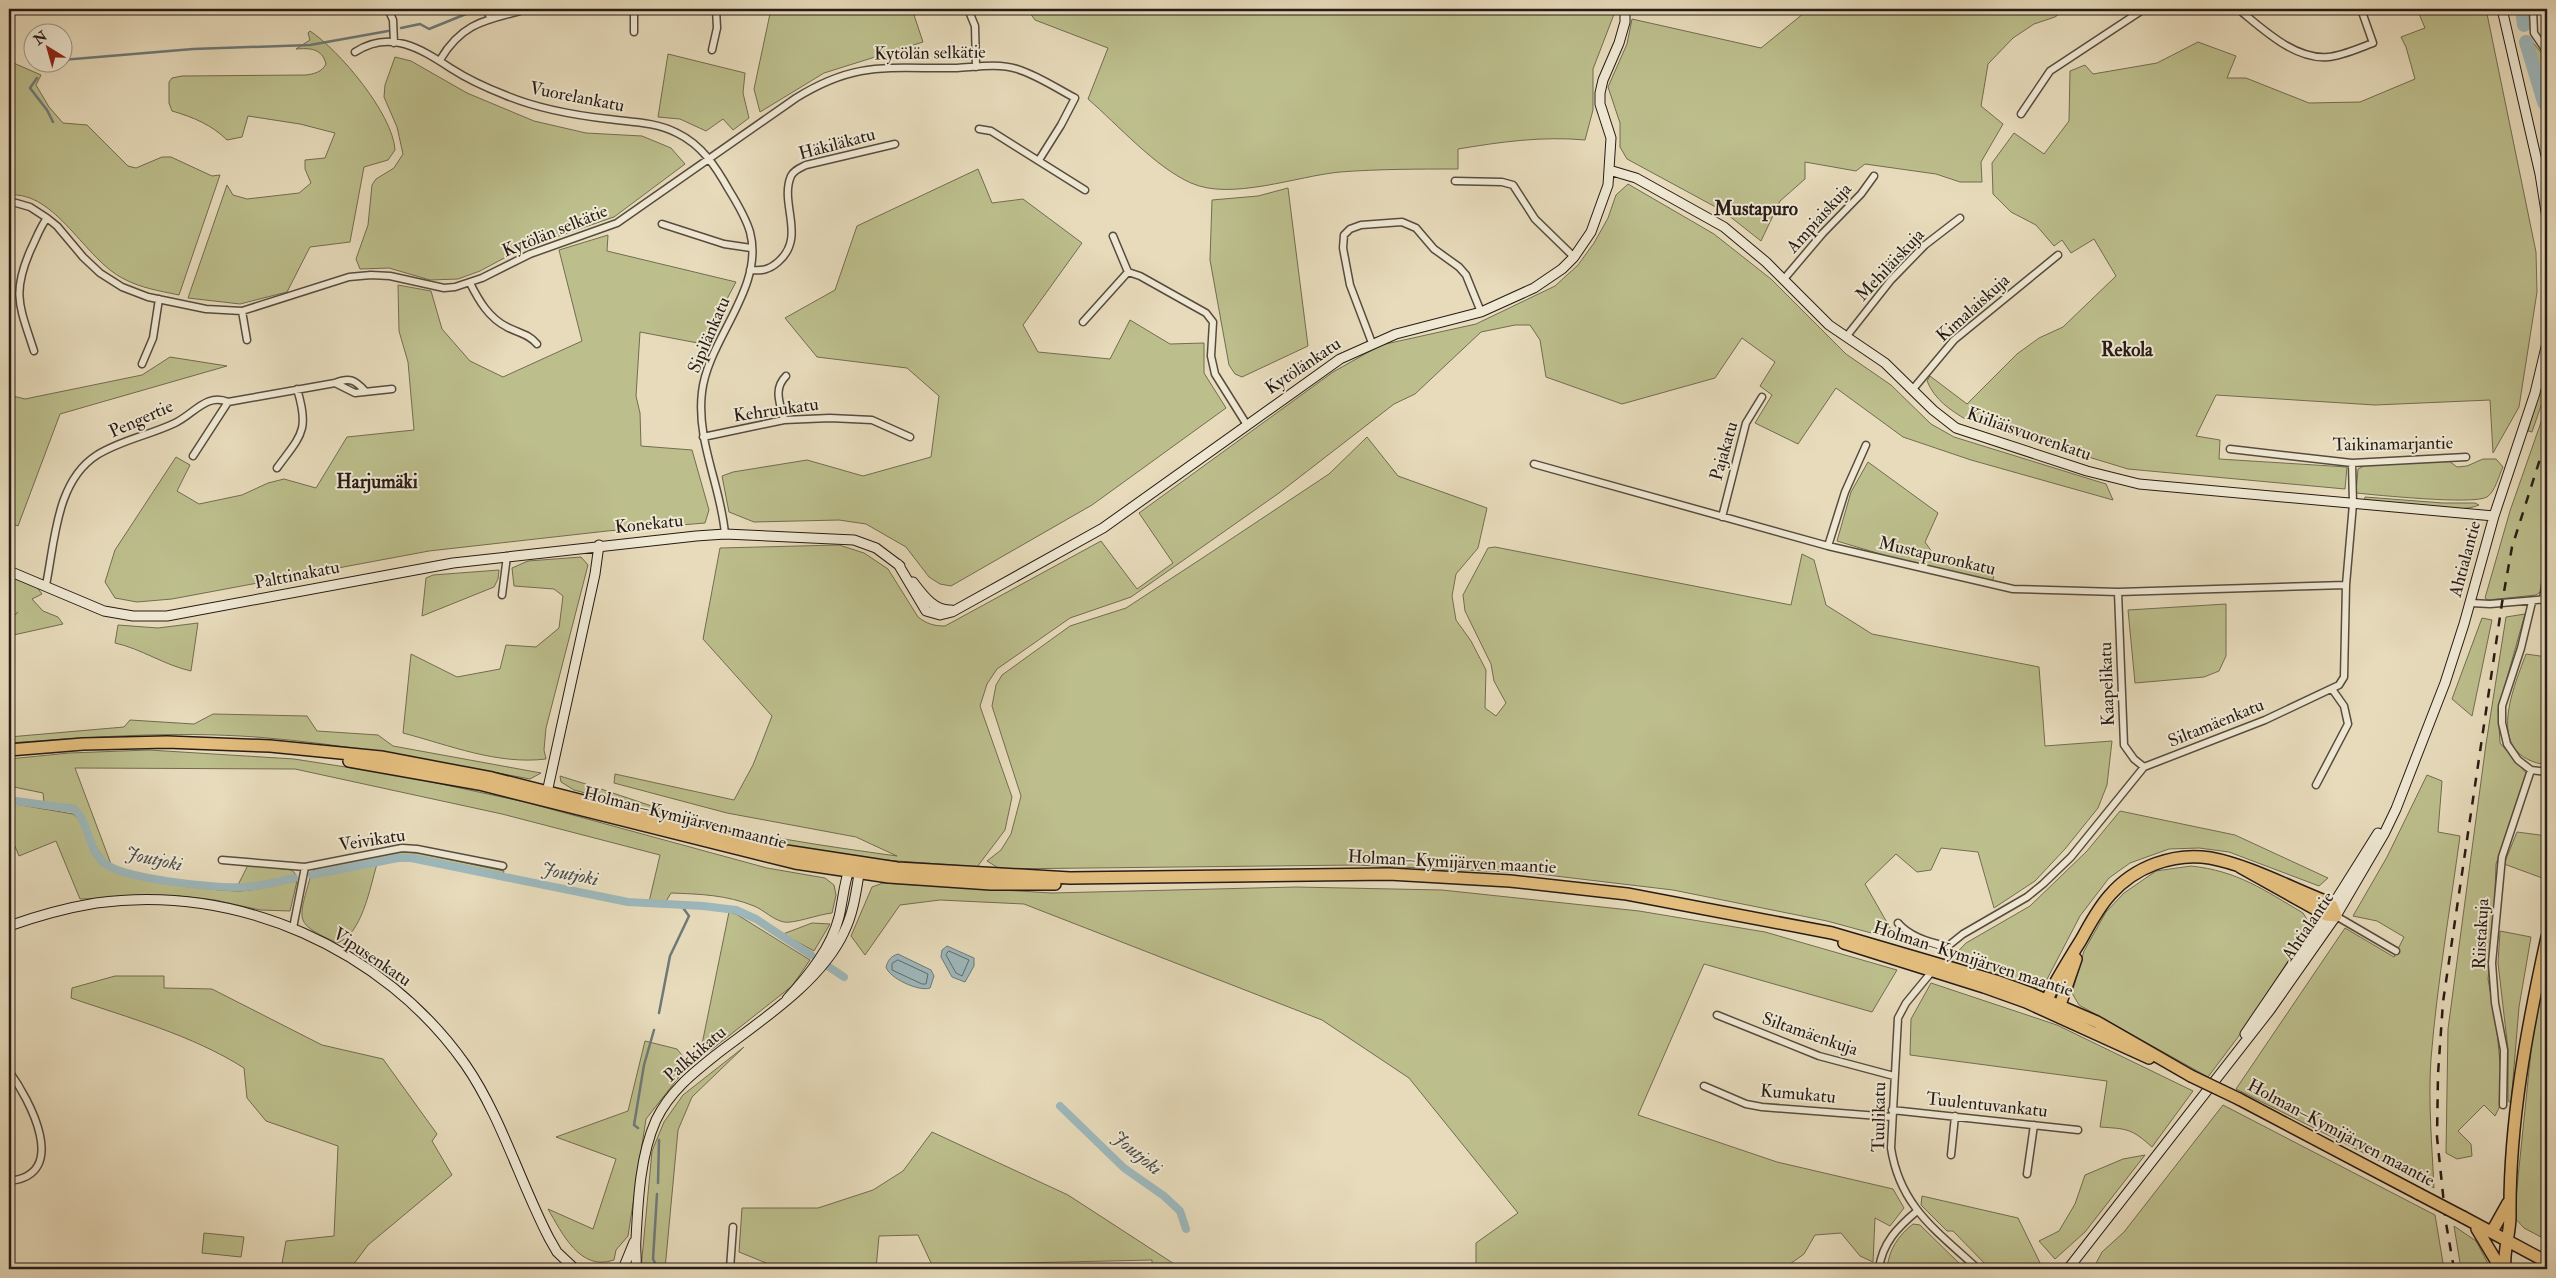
<svg xmlns="http://www.w3.org/2000/svg" width="2556" height="1278" font-family="'IM FELL Double Pica',serif">
<style>
.green{fill:#bcbe8c;stroke:#726c51}
.water{fill:#9db8bc;stroke:#6e797a}
.lines{fill:none;stroke-linecap:round;stroke-linejoin:round}
.shore{stroke:#626a69;stroke-width:1}
.stream{stroke:#6e797a;stroke-width:2.5}
.canal{stroke:#9db8bc;stroke-width:8}
.river{stroke:#9db8bc;stroke-width:14}
.street-casing{stroke:#574b3f;stroke-width:9}
.secondary-casing{stroke:#271b16;stroke-width:11}
.highway-casing{stroke:#271b16;stroke-width:14}
.street{stroke:#efe8d3;stroke-width:6}
.secondary{stroke:#efe8d3;stroke-width:9}
.highway{stroke:#e4be7e;stroke-width:11}
.rail{stroke:#271b16;stroke-width:2.5;stroke-dasharray:9 9;stroke-linecap:butt}
.highway-bridge-casing{stroke:#271b16;stroke-width:14;stroke-linecap:butt}
.highway-bridge{stroke:#e4be7e;stroke-width:11}
.labels{text-anchor:middle;dominant-baseline:central;stroke-width:4;stroke-linejoin:round;paint-order:stroke}
.street-label{font-size:18px;fill:#271b16;stroke:#efe8d3}
.neighbourhood-label{font-size:19px;font-weight:bold;fill:#271b16;stroke:#efe8d3}
.water-label{font-size:19px;font-style:italic;fill:#4a4a48;stroke:#efe8d3}
</style>
<rect width="100%" height="100%" fill="#e7dbbb"/>
<filter id="stains"><feTurbulence type="fractalNoise" baseFrequency=".004" numOctaves="4"/><feColorMatrix values="0 0 0 0 .2 0 0 0 0 .09 0 0 0 0 .02 0 0 0 .5 -.17"/></filter>
<radialGradient id="worn" r=".72"><stop offset=".6" stop-color="#630" stop-opacity="0"/><stop offset="1" stop-color="#630" stop-opacity=".3"/></radialGradient>
<path class="green" d="M771 9H912L923 42 824 73 760 112 754 89Z
M1027 9H1616L1593 69V110L1585 140C1542 136 1500 142 1458 149V169C1419 169 1379 169 1340 172 1297 176 1231 201 1191 183 1155 167 1118 125 1088 99L1108 48 1035 20Z
M1809 9H2066L2055 17 2034 24 2013 38 1988 64 1981 106 2003 124 1981 162 1982 182H1960L1936 174 1865 164 1856 171 1805 162V179L1780 201 1761 241 1723 211 1627 159 1620 147V123L1608 87 1627 44 1632 19 1761 48Z
M2417 9H2486L2536 252 2537 292 2519 407 2493 453 2490 400 2375 405 2216 395 2196 436 2220 440 2219 459 2347 467 2345 489 2128 469 1967 420C1950 410 1935 400 1927 381L1930 376 1967 404 2017 354 2039 338 2063 327 2116 276 2094 239 2071 253 2062 240 2054 246 2036 225 2011 212 1993 194 1992 163 2014 133 2044 154 2069 121 2070 71 2085 65 2093 74 2157 63 2198 42 2236 56 2227 78H2246L2309 103 2360 102 2415 79 2406 47 2401 37 2425 28Z
M310 31C339 50 393 114 395 150L388 160 364 167 350 242 310 247 287 292 240 304 188 298 227 185 233 195 247 199 299 193 311 183 305 169V160L325 158 335 133 300 124 248 116 242 137 227 140C212 125 193 117 172 111L169 103V82L172 78 182 76 306 75C314 74 322 72 326 64 322 48 310 48 296 49L310 40 308 33Z
M2531 40 2547 60V123L2523 44Z
M668 54 745 73 743 93 749 118 733 130 723 119 706 131 680 119 658 117Z
M395 57 411 61 467 93 534 121 586 133 642 136 671 148 685 164 614 217 521 249 480 271 458 279 430 280 389 268 360 269 356 259 368 225 372 185 376 179 394 168 403 154 397 127 384 97 385 85Z
M9 61 41 75 36 85 49 107 63 123 87 125 128 166 136 168 162 157H171L212 176 220 175 179 295C160 291 141 288 124 279 85 260 56 191 9 195Z
M978 169 992 203 1023 199 1082 243 1023 325 1038 352 1110 359 1130 320 1170 344 1204 343V373L1226 408 1092 505 951 586 940 584 929 577 906 547 866 524 839 520 754 522 729 512 722 476 733 472 807 460 863 476 931 457 939 396 907 368 817 357 785 318 835 290 857 226Z
M1628 184 1714 234 1771 279 1846 354 1891 385 1931 424 1954 437 2106 484 2113 500 1971 460 1903 437 1836 388 1798 444 1755 423 1772 395 1760 386 1775 362 1742 338 1715 378 1622 404 1546 377 1540 340 1530 325H1515L1481 332 1415 394 1394 404 1279 493 1131 597 1070 618 997 669 987 684 980 706 1012 797 1005 830 977 867C908 861 837 859 769 844 703 829 640 807 574 790L561 782 560 776C601 788 640 803 680 815 750 836 825 846 897 856L856 837 727 813 614 783 615 774 734 800 753 765 772 716 703 639 720 548 839 545 864 553 888 569 918 617C927 624 934 626 945 626L1101 541 1137 589 1173 563 1139 513 1333 372 1381 345 1476 324 1555 286 1578 265 1594 243 1608 218 1616 195Z
M1288 188 1308 346 1242 377 1235 374 1229 365 1210 260 1212 200 1258 196Z
M608 235 607 251 736 282 703 344 640 332 636 396 640 413 641 446 692 450 709 510 705 523 607 531 429 551 172 599 137 602 115 598 105 582 115 550 176 457 190 465 177 491 199 504 242 495 268 483 284 479 316 488 347 437 414 430 408 362 399 331 398 285 431 291 442 329 470 361 503 377 582 341 559 250Z
M170 357 227 366 60 414 18 526 9 523V395L25 399 142 375Z
M2547 361V388L2532 432 2528 431Z
M2547 405V550L2543 590 2536 595 2488 600 2485 598 2510 511Z
M1367 437 1398 476 1487 508 1478 548 1456 574 1452 596 1456 620 1471 641 1486 670 1485 708 1496 716 1506 703 1494 681 1491 664 1465 611 1463 595 1488 548 1495 547 1791 605 1802 554 1814 560 1826 605 1872 634 2039 667 2045 746 2112 741 2107 785 2098 808 2065 849 2035 881 1994 908 1978 852 1941 848 1931 870 1917 872 1896 854 1865 884 1897 940 1827 921 1673 890 1530 873 1356 865 1000 869 987 861 1001 850 1011 834 1021 796 992 706 996 685 1002 675 1070 626 1126 608 1204 557 1329 474Z
M2483 459H2496L2503 467C2499 475 2495 492 2487 497 2473 505 2377 495 2356 493L2358 469 2368 464 2449 461 2457 467 2467 466Z
M1868 462 1938 513 1925 542 1939 562 1988 571 1994 577 1992 581 1897 559 1837 541 1851 492Z
M2365 497 2443 503H2475L2479 505C2457 515 2390 504 2364 502Z
M581 557 588 565 546 728 544 750 546 759C497 765 449 745 403 733L411 654 457 677 500 669 506 645 536 647 559 628 563 596 554 589 514 586 512 568 528 561Z
M499 570 498 579 494 587 422 616 426 578 433 575Z
M9 576 36 586 42 594 32 599 43 611 58 617 63 624 9 636V621L18 612 9 620Z
M2226 604V656L2219 671 2204 677 2135 683 2128 610Z
M2525 614 2498 710 2500 743 2528 775 2496 864 2494 919 2488 979 2497 1031 2501 1074 2500 1106 2495 1116 2484 1105 2458 1131 2471 1144 2472 1156 2457 1159 2446 1153 2448 1029 2486 744 2506 617Z
M2482 618 2492 620 2472 716 2452 699Z
M198 623 191 671C164 665 142 649 115 643L118 625 158 628Z
M2526 654 2547 657V765C2484 756 2512 692 2526 654Z
M213 714 307 716 317 731 378 735 393 746 541 773 530 779C439 762 348 744 256 737 173 731 91 737 9 743V737L124 727 130 720 194 724Z
M149 750 294 759 404 776 525 802 767 868 825 878 834 885 836 895 832 913C820 914 793 924 784 922 773 920 764 910 754 906 727 895 700 894 671 893L665 903 649 902 660 855 502 814 295 769 75 768 111 864C90 850 92 824 76 806L44 802 43 793 9 786V759L69 753Z
M2427 775 2442 781 2438 832 2460 836C2450 910 2437 984 2431 1059 2428 1102 2432 1145 2434 1188L2236 1089 2345 928 2394 957 2404 937 2377 921 2353 916 2387 857Z
M9 803 73 814C89 825 86 849 99 863 116 880 214 891 240 891 259 890 278 884 297 881L290 911 260 910 215 900 179 896 80 899 56 841 19 856 9 832Z
M2120 811 2235 835 2328 878 2319 886 2229 852 2199 848 2169 849 2130 863 2109 878 2080 916 2044 985 2034 988 1947 963 1966 943 2030 906 2087 851Z
M2517 832 2547 836 2545 879 2504 864Z
M396 852 419 853 504 871 503 875 412 857 398 856 310 874 316 868Z
M377 864C370 887 362 935 337 943 294 923 298 922 310 878Z
M248 865 292 870 297 876 259 884 238 885Z
M2191 866C2238 871 2264 890 2303 913L2308 921 2307 932 2241 1033 2208 1077 2079 1005 2072 993 2084 951 2106 912 2124 893 2156 871Z
M883 883 1052 893 1296 887 1442 890 1639 911 1765 932 1897 970 1872 1012 1704 964 1638 1115 1777 1162 1893 1189 1904 1208 1890 1226 1875 1218 1873 1262 1860 1256 1841 1233 1815 1235 1804 1254 1783 1269H1476V1243L1518 1213 1409 1078 1322 1020 1024 904 940 900 900 905 865 955 851 936 872 887Z
M729 912 736 914 810 960 792 986 711 1050 700 1054Z
M812 923 830 924 814 951 783 934Z
M2500 931 2531 937 2519 1007 2511 1103 2508 1101V1049L2498 963Z
M2547 951V1010L2541 1102V1237L2524 1228 2514 1217 2535 1012Z
M115 976H164V988L212 989 322 1045 383 1059 437 1134 432 1141 452 1175 368 1245 350 1269H281L286 1241 334 1236 338 1146 266 1121 247 1098 244 1068C192 1035 129 1018 71 998L72 988Z
M1931 983 2057 1025 2193 1091 2152 1147C2131 1128 2127 1129 2100 1127L2107 1081 1910 1055 1911 1019Z
M645 1041 677 1049 689 1064 646 1119 628 1236 616 1250 614 1260C580 1272 562 1233 548 1209L593 1229 616 1159 556 1137 628 1111Z
M744 1047 692 1097 678 1130 665 1269H641L652 1151 664 1122 683 1095Z
M2223 1105 2435 1215 2444 1269H2093L2102 1252 2124 1232Z
M932 1132 1068 1195 1182 1269H1152V1260L932 1265 918 1235 879 1236 876 1269H781L739 1252 742 1208H818L873 1190 903 1171Z
M2145 1155 2085 1232 2055 1259 2039 1241 2059 1231 2075 1204 2085 1175 2123 1159Z
M1922 1196 2018 1218 2043 1269H1990L1953 1231H1947L1921 1205Z
M1913 1224 1920 1225 1965 1269H1887C1889 1249 1898 1236 1913 1224Z
M2454 1226 2476 1241 2491 1269H2461Z
M204 1233 244 1237 241 1257 202 1253Z"/>
<path class="water" d="M947 946 974 958V966L965 982 952 977 941 957 942 950Z
M898 954 931 970 934 976 930 988C919 992 889 978 886 967 888 960 891 956 898 954Z"/>
<g class="lines">
<path class="shore" d="M949 951 969 960 962 976 956 973 946 955Z
M898 960 928 974 926 984H922L892 970V964Z"/>
<path class="stream" d="M401 28 420 24 429 29 466 14 481 11
M62 60 193 49 310 45 388 31
M37 78 30 88 47 110 53 122
M659 1013 670 956 689 916 681 905
M638 1128 634 1125 644 1065 654 1030
M658 1183 659 1140
M657 1194 653 1259 658 1269"/>
<path class="canal" d="M9 800 74 809C90 823 87 848 103 862 122 880 218 888 245 887 261 886 278 882 294 878
M312 875 398 858H411L628 902 703 906 736 910 756 919 811 955
M829 967 844 977
M1060 1106 1124 1168 1164 1196 1180 1211 1186 1229
M1168 1269 1170 1266"/>
<path class="river" d="M2522 9 2524 25
M2526 42 2544 102 2547 106"/>
<g class="street-casing">
<path id="street" d="M388 9 393 20 394 43
M487 9 490 18
M634 9V32
M968 9 975 26 976 67
M2238 9C2262 28 2294 60 2328 57 2342 56 2359 48 2373 43L2361 9
M2533 9 2534 33 2547 52
M712 50 717 28 716 9
M355 52C391 29 421 49 452 69 469 80 487 88 505 95 538 109 573 115 608 119 631 122 656 122 677 133 702 145 716 167 729 190 737 203 746 218 750 232 765 288 708 339 702 392 696 441 721 486 725 534
M440 60C463 21 488 20 528 9
M2021 114 2050 71 2144 9
M979 129 991 131 1085 190
M1455 181 1502 182 1513 185 1535 219 1574 257
M9 201 30 207 47 218 57 226 83 257 100 273 122 287 148 297 206 309 242 311 349 277 371 275 390 276 444 288 455 287 482 278 530 254 617 223 796 98C857 60 889 69 957 68 976 67 998 63 1017 69 1037 75 1056 88 1075 98L1061 125 1039 160
M662 224 724 244 751 248
M1113 236 1128 272 1140 276 1206 313 1213 322 1211 356 1215 374 1247 425
M750 270C762 271 769 270 778 262 807 237 779 204 791 176 794 170 800 168 806 165L895 144
M1784 279 1823 233 1861 194 1874 176
M470 283C479 301 489 318 507 327 518 333 529 334 537 344
M242 311 247 340
M1083 322 1128 272
M1846 337 1891 280 1925 245 1960 218
M1372 343 1350 285 1343 248 1344 235 1350 229 1361 225 1402 222 1416 228 1434 249 1459 267 1466 275 1481 312
M34 351C20 307 11 294 31 249 36 239 40 227 47 218
M142 364 153 338 159 299
M335 383 355 393 392 389
M1913 389 1954 340 2058 255
M784 420C780 403 773 389 786 376
M703 437 784 420 830 418 872 420 910 437
M2230 449 2352 463 2466 457
M193 456 228 402
M1534 464 1828 546 2013 589 2118 592 2346 585
M277 468C301 435 310 431 297 389
M1722 517 1746 423 1762 397
M1828 546 1845 492 1866 445
M46 585C55 541 56 481 97 455 121 440 150 435 175 423 194 414 206 393 228 402L335 383C350 377 355 380 365 391
M2118 592 2124 745 2134 759 2144 767
M502 595 507 556
M2543 600 2547 570
M2532 602 2521 648 2502 706V723L2507 744 2518 760 2531 770 2547 772
M2471 603 2490 604 2547 599
M2316 785 2348 724 2344 706 2332 689
M222 860 305 867 293 928
M305 867 402 848 417 849 503 866
M2336 916 2396 951
M1898 923C1910 937 1930 943 1948 946L1963 934 2027 897 2043 884 2071 857 2144 767 2265 720 2339 685 2344 677 2346 585 2353 504 2352 463
M1929 975 1906 1003 1898 1018 1891 1148C1900 1207 1937 1231 1978 1269
M1717 1015 1819 1056 1894 1076
M9 1071C29 1099 71 1175 9 1181
M1704 1086 1746 1104 1762 1107 1892 1117
M2503 1105 2504 1050 2495 1003 2492 963 2502 857 2531 770
M1892 1110 2078 1130
M1951 1155 1955 1116
M2027 1174 2034 1125
M730 1269 733 1227
M1879 1269C1882 1243 1898 1227 1917 1211"/>
</g>
<g class="secondary-casing">
<path id="secondary" d="M2502 9 2540 174 2547 218
M1609 170 1636 178 1724 227 1766 262 1829 325 1885 363 1933 410 1956 428 2087 471 2139 484 2494 516
M898 564 926 611 940 615 952 612 1103 528 1340 359 1396 334 1481 312 1534 288 1562 269 1574 257 1591 232 1608 185 1611 138 1600 104V93L1603 80 1619 43 1625 22V9
M9 571 104 611 133 616H167L453 563 696 536 725 534 854 540 876 548 900 566
M913 582C923 595 934 611 951 610
M546 797 595 574 599 545
M9 926C37 916 66 908 96 903 237 883 384 949 465 1064 500 1114 520 1182 549 1238L557 1252 575 1269
M787 999C809 975 831 948 839 917 843 900 844 882 850 867
M2245 1034 2334 903 2378 833
M623 1269 634 1242
M636 1269C637 1259 635 1249 636 1239 638 1200 640 1156 656 1120 670 1091 693 1073 717 1054 760 1021 821 982 844 932 853 914 856 893 859 874L858 868
M2068 1269 2270 1010 2336 916 2384 834 2396 809 2445 683 2464 624 2494 516 2535 393 2547 343"/>
</g>
<g class="highway-casing">
<path id="highway" d="M9 750 83 744 167 742 270 746 381 757 492 778 773 849 897 868 1070 878 1389 874 1510 881 1627 894 1832 933 1996 981 2032 994 2097 1022 2191 1076
M349 761 479 784 795 863 889 877 991 884H1055
M1844 943 1984 987 2026 1002 2149 1058
M2055 1011 2060 1005 2076 959
M2051 1013 2047 1000 2052 989C2061 972 2071 956 2081 940 2090 924 2098 908 2110 895 2134 867 2174 852 2210 858 2248 865 2289 887 2325 901L2332 906 2336 916 2326 915 2240 867
M2239 1099 2419 1194
M2463 1217 2547 1262
M2494 1228 2508 1203
M2477 1229 2501 1269
M2505 1269C2503 1251 2510 1235 2510 1216 2509 1123 2527 1028 2547 937"/>
</g>
<use href="#street" class="street"/>
<use href="#secondary" class="secondary"/>
<use href="#highway" class="highway"/>
<path class="rail" d="M2454 1269 2446 1223 2437 1137 2438 1074 2443 1002 2502 603 2512 547 2547 437"/>
<g class="highway-bridge-casing">
<path id="highway-bridge" d="M2191 1076 2239 1099
M2419 1194 2463 1217"/>
</g>
<use href="#highway-bridge" class="highway-bridge"/>
</g>
<g class="labels">
<g class="street-label">
<text transform="translate(930 53) rotate(-1)">Kytölän selkätie</text>
<text transform="translate(577 97) rotate(11)">Vuorelankatu</text>
<text transform="translate(837 144) rotate(-15)">Häkiläkatu</text>
<text transform="translate(1819 218) rotate(-48)">Ampiaiskuja</text>
<text transform="translate(555 231) rotate(-22)">Kytölän selkätie</text>
<text transform="translate(1890 265) rotate(-47)">Mehiläiskuja</text>
<text transform="translate(1973 308) rotate(-42)">Kimalaiskuja</text>
<text transform="translate(709 335) rotate(-67)">Sipilänkatu</text>
<text transform="translate(1303 366) rotate(-34)">Kytölänkatu</text>
<text transform="translate(776 410) rotate(-8)">Kehruukatu</text>
<text transform="translate(141 419) rotate(-24)">Pengertie</text>
<text transform="translate(2029 434) rotate(19)">Kiiliäisvuorenkatu</text>
<text transform="translate(2393 444) rotate(-1)">Taikinamarjantie</text>
<text transform="translate(1724 451) rotate(-74)">Pajakatu</text>
<text transform="translate(649 524) rotate(-6)">Konekatu</text>
<text transform="translate(1937 556) rotate(13)">Mustapuronkatu</text>
<text transform="translate(2465 559) rotate(-75)">Ahtialantie</text>
<text transform="translate(297 575) rotate(-11)">Palttinakatu</text>
<text transform="translate(2107 684) rotate(-92)">Kaapelikatu</text>
<text transform="translate(2216 723) rotate(-22)">Siltamäenkatu</text>
<text transform="translate(685 818) rotate(14)">Holman–Kymijärven maantie</text>
<text transform="translate(372 840) rotate(-9)">Veivikatu</text>
<text transform="translate(1452 862) rotate(3)">Holman–Kymijärven maantie</text>
<text transform="translate(2308 926) rotate(-56)">Ahtialantie</text>
<text transform="translate(2481 934) rotate(-87)">Riistakuja</text>
<text transform="translate(372 957) rotate(34)">Vipusenkatu</text>
<text transform="translate(1973 959) rotate(18)">Holman–Kymijärven maantie</text>
<text transform="translate(1810 1034) rotate(19)">Siltamäenkuja</text>
<text transform="translate(695 1054) rotate(-41)">Palkkikatu</text>
<text transform="translate(1798 1094) rotate(5)">Kumukatu</text>
<text transform="translate(1987 1105) rotate(6)">Tuulentuvankatu</text>
<text transform="translate(1879 1117) rotate(-89)">Tuulikatu</text>
<text transform="translate(2341 1133) rotate(28)">Holman–Kymijärven maantie</text>
</g>
<g class="neighbourhood-label">
<text x="1756" y="209">Mustapuro</text>
<text x="2127" y="350">Rekola</text>
<text x="377" y="482">Harjumäki</text>
</g>
<g class="water-label">
<text transform="translate(154 859) rotate(12)">Joutjoki</text>
<text transform="translate(570 874) rotate(11)">Joutjoki</text>
<text transform="translate(1137 1153) rotate(39)">Joutjoki</text>
</g>
</g>
<rect width="2556" height="1278" fill="none" stroke="#e7dbbb" stroke-width="30"/>
<rect x="10" y="10" width="2536" height="1258" fill="none" stroke="#271b16" stroke-width="2.5"/>
<rect x="15" y="15" width="2526" height="1248" fill="none" stroke="#271b16"/>
<g transform="translate(48 48) rotate(323)"><circle r="24" fill="#efe8d3" stroke="#9f9687"/>
<path d="M0-4L9 19L0 12L-9 19Z" fill="#8f2418"/>
<text y="-8" font-size="14" font-weight="bold" text-anchor="middle" fill="#271b16">N</text>
</g>
<rect width="100%" height="100%" filter="url(#stains)"/>
<rect width="100%" height="100%" fill="url(#worn)"/>
</svg>
